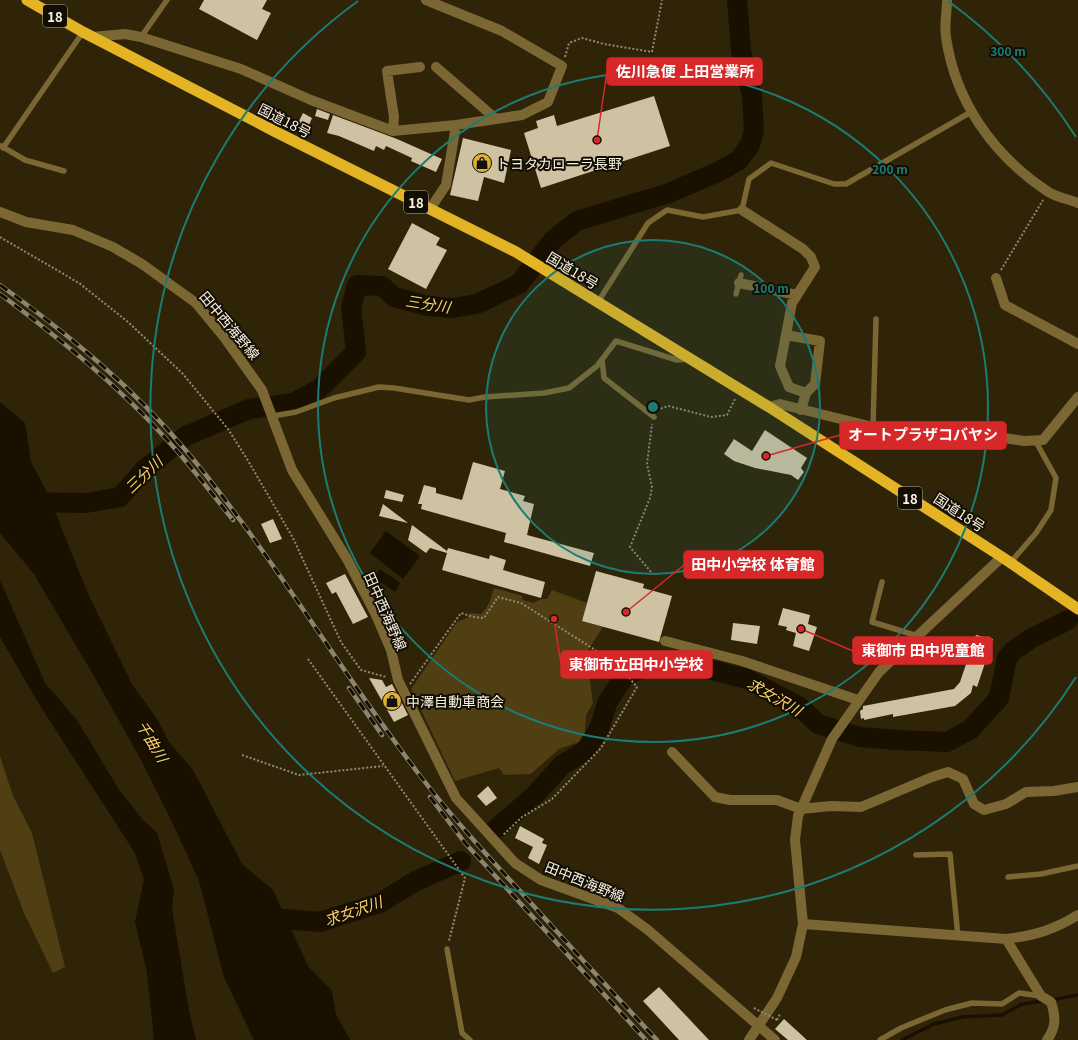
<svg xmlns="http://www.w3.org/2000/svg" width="1078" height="1040" font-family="Georgia,'Noto Sans JP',serif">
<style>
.green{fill:#4f3f13}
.water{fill:#191000}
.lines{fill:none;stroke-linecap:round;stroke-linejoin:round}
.stream{stroke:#191000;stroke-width:3.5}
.river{stroke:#191000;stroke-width:20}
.building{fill:#cfc2a2}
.path{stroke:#928972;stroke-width:2;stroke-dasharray:2 2;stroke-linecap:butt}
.service{stroke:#7b6734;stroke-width:5.5}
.minor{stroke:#7b6734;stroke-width:10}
.tertiary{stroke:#7b6734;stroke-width:10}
.trunk{stroke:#e4b424;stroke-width:11}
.rail-casing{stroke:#8d846e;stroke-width:4.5}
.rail{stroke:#130e04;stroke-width:3;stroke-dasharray:9;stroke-linecap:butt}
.path-bridge{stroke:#928972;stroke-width:2;stroke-dasharray:2 2;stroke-linecap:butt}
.ring{fill:none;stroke:#1b7c74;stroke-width:2}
.labels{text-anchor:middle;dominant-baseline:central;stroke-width:4;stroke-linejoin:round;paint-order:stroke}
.shield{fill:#130e04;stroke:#b3ad9f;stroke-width:1}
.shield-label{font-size:13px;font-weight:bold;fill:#f8f1e1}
.street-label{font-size:14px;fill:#f8f1e1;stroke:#130e04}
.poi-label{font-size:14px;fill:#f8f1e1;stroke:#130e04;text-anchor:start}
.water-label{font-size:15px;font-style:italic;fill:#fdd366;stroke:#130e04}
.centre{fill:#1b7c74;stroke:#130e04;stroke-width:2}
.ring-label{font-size:12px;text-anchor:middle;font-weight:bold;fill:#1b7c74;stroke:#130e04;stroke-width:4;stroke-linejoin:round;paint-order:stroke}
.leader{fill:none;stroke:#d62828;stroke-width:1.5}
.callout-dot{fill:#d62828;stroke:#130e04;stroke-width:1.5}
.callout{fill:#d62828;stroke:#d62828;stroke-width:1.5}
.callout-label{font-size:15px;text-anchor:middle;font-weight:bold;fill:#fff}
</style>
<rect width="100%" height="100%" fill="#2f2408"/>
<path class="green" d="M494 588 522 596 523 600 533 603 542 599H547L552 590 587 603 582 621 603 627 586 653 593 703 586 715 585 732 579 742 559 749 531 774 504 775 499 768 455 781 411 689 457 622 467 618 470 613 481 614C489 607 491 598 494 588Z
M0 756 13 796 32 833 65 967 53 973 24 913 0 850Z"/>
<path class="water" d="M0 402 25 423 31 462 46 490 89 596 132 684 157 719 169 742 193 770 242 864 273 890 308 966 332 991 336 1014 350 1040H254L224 977 199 881 173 824 141 760 98 683 34 574 0 533Z
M386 531 420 556 403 579 370 553Z
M380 569 400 583 395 592 374 577Z
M0 580 45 683 77 720 118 788 143 820 157 833 174 889 172 909 189 1011 196 1040H154L147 972 135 922 144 879 135 853 39 704 0 637Z"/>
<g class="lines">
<path class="stream" d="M1051 1000 1078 995
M902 1040 934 1024 963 1017 1002 1015 1022 1004 1043 1001"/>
<path class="river" d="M28 502 86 503 120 497 146 468 186 436 249 409 293 403 319 389 356 352 351 307 357 285 382 286 394 297 428 306 453 308 477 304 519 284 553 240 577 221 669 193 720 171 739 160 750 145 754 131 752 95 741 51 737 0
M496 829 535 795 562 765 585 751 599 729 608 701 625 676 649 665 677 661 747 679 800 707 818 724 860 737 897 740 947 742 971 729 999 698 1007 658 1013 651 1030 639 1068 620
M260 917 320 922 380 903 414 882 461 861"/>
</g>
<path class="building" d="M204 0H267L262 9 271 13 257 40 199 9Z
M654 96 670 146 541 188 524 133 538 128 536 121 554 115 557 126Z
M317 109 330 114 328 120 315 116Z
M303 113 312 118 306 132 296 127Z
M333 115 397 139 442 159 436 172 411 161 412 158 386 146 384 150 376 146 374 151 339 136 327 133Z
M463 138 511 150 504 183 484 177 478 201 450 195Z
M412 223 440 238 436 245 447 250 426 289 388 269Z
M765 430 807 458 801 468 804 472 798 480 791 475 755 468 734 461 724 454 734 439 752 451Z
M473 462 505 471 500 489 525 496 523 501 534 504 527 535 594 553 590 566 504 542 506 533 421 509 422 504H418L424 485 436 488V493L462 500Z
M386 490 404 495 402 502 384 498Z
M383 504 408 523 379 516Z
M273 519 282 539 270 543 261 524Z
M412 525 447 551 448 548 489 559 490 555 506 560 503 570 545 582 541 598 442 570 447 553 430 548 426 553 408 540Z
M596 571 644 584 643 588 672 596 659 642 582 621Z
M345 574 368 617 353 624 336 592 332 594 326 583Z
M783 608 810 615 808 624 817 627 809 651 793 646 796 633 786 630 787 627 778 625Z
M733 623 760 626 757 644 731 640Z
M976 635 993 639 977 687 973 685 971 693 955 706 893 717V714L864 720V718L861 719 860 711 863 709V706L954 689 960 682Z
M369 678 382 680 386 687 392 684 408 715 394 722Z
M488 786 497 798 486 806 477 796Z
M520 826 544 839 542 843 547 845 539 864 528 858 533 847 515 838Z
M659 987 709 1040H679L643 1001Z
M784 1019 807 1040H788L775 1029Z"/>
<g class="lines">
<path class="path" d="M565 57 569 43 582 38 604 44 652 52 662 0
M0 237 79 283 128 322 183 374 228 429 247 459 293 538 341 642 361 670 386 677
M1001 270 1043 200
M657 410 668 406 711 417 727 415 735 399
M651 572 630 547 650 498 652 487 647 464 652 424
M308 659 465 878 449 941
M410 684 461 613 474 617 484 618 498 597 521 603 592 648 620 667 637 687 601 748 552 799 522 817 503 835
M242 755 299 775 383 766
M777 1020 780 1014"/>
<path class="service" d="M141 37 167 0
M1 146 25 160 64 171
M3 148 83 32
M736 294 741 275
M598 302 648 223 667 210 703 217 742 210 749 179 771 163 834 184H846L971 112
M602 359 604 378 654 417
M273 416 296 412 334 398 379 387 394 388 469 400 485 397 544 393 569 388 597 366 616 341 677 360 689 359
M873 427 876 319
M1010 563 1036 533 1051 510 1056 478 1035 440
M882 582 872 622 918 636
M916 855 950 854 958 937
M1008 877 1041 874 1078 866
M447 949 462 1033 470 1040
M880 1040 901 1028 945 1010 972 1003 1002 1004 1019 993 1041 996"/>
<path class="minor" d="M92 37 125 34 141 37 241 69 311 100 393 131 456 125 522 115 548 102 562 66 502 31 426 0
M436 67 496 119
M393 131 394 117 387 71 420 67
M430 209 446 185 456 125
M742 210 803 249 811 257 815 267 792 303 780 366 789 387 806 393 801 410
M0 212 26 222 73 230 113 247 142 264 196 303 224 337 262 390 292 470 347 559 376 615 391 650 398 680 456 798 515 863 541 880 618 908 648 930 775 1040
M996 278 1005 305 1078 344
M739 283 797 295
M786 335 820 341 815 384 806 393
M769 407 780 404 873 427 882 433 920 439 964 432 1024 441 1043 440 1078 397
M665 641 742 661 858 700
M672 752 715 797 730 800H777L801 809 831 806 861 807 932 777 948 772 963 779 974 804 984 810 1006 804 1026 792 1054 791 1078 787
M803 924 1006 939C1036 935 1051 931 1078 915
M1006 939 1041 996 1051 1002C1056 1017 1056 1028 1047 1040"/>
<path class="tertiary" d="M947 0C947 12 944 25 946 37 955 101 993 155 1047 191 1055 197 1068 199 1078 203
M749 1040 777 998 796 957 803 924 795 840 798 816 832 739 879 672 1002 557"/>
<path class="trunk" d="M27 0 83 32 274 131 516 252 769 407 1002 557 1078 609"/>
<g class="rail-casing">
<path id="rail" d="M0 285C68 334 134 388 188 453 272 554 338 668 418 773 449 814 485 853 520 891 565 941 611 991 657 1040
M0 294C60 339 119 386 169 442 192 467 212 494 233 520
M349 688 382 735
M430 797 465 843 646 1040"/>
</g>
<use href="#rail" class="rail"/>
<path class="path-bridge" d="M754 1008 777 1020"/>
</g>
<circle cx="653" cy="407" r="167" fill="#1b7c74" fill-opacity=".12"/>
<g class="ring">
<circle cx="653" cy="407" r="167"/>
<circle cx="653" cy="407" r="335"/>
<path d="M1076 677A502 502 0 1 1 358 1M948 1A502 502 0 0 1 1076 137"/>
</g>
<defs>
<g id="shop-disc" transform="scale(1)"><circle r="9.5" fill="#ddb133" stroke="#130e04"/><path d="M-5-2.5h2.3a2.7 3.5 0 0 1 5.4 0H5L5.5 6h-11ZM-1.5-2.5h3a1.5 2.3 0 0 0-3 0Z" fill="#111"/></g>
</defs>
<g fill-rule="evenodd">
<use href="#shop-disc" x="482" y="163"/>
<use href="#shop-disc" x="392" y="701"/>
</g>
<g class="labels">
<g class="shield">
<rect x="43" y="5" width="24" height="22" rx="3"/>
<rect x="404" y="191" width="24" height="22" rx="3"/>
<rect x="898" y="487" width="24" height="22" rx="3"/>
</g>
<g class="shield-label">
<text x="55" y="16">18</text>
<text x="416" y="202">18</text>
<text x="910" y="498">18</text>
</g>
<g class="street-label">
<text transform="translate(285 120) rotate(27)">国道18号</text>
<text transform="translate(573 270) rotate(31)">国道18号</text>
<text transform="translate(230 325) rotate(50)">田中西海野線</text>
<text transform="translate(960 512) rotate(33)">国道18号</text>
<text transform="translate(386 611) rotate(66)">田中西海野線</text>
<text transform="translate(585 881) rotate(22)">田中西海野線</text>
</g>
<g class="poi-label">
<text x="496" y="163">トヨタカローラ長野</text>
<text x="406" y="701">中澤自動車商会</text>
</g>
<g class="water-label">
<text transform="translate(428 303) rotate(9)">三分川</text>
<text transform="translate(143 474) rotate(-44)">三分川</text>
<text transform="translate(775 696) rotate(30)">求女沢川</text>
<text transform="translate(153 741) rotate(59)">千曲川</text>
<text transform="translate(353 910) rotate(-19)">求女沢川</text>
</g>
</g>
<circle cx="653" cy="407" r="6" class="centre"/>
<g class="ring-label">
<text x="1008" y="56">300 m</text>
<text x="890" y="174">200 m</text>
<text x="771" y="293">100 m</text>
</g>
<path class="leader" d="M597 140L607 71M766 456L840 435M626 612L684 565M801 629L853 651M554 619L561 664"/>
<g class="callout-dot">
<circle cx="597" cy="140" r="4"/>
<circle cx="766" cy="456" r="4"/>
<circle cx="626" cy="612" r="4"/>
<circle cx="801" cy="629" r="4"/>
<circle cx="554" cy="619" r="4"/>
</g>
<g class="callout">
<rect x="607" y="58" width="155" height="27" rx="4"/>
<rect x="840" y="422" width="166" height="27" rx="4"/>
<rect x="684" y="551" width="139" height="27" rx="4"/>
<rect x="853" y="637" width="139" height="27" rx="4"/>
<rect x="561" y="651" width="151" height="27" rx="4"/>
</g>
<g class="callout-label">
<text x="685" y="77">佐川急便 上田営業所</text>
<text x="923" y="440">オートプラザコバヤシ</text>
<text x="753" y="570">田中小学校 体育館</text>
<text x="923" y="656">東御市 田中児童館</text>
<text x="636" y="670">東御市立田中小学校</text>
</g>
</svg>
